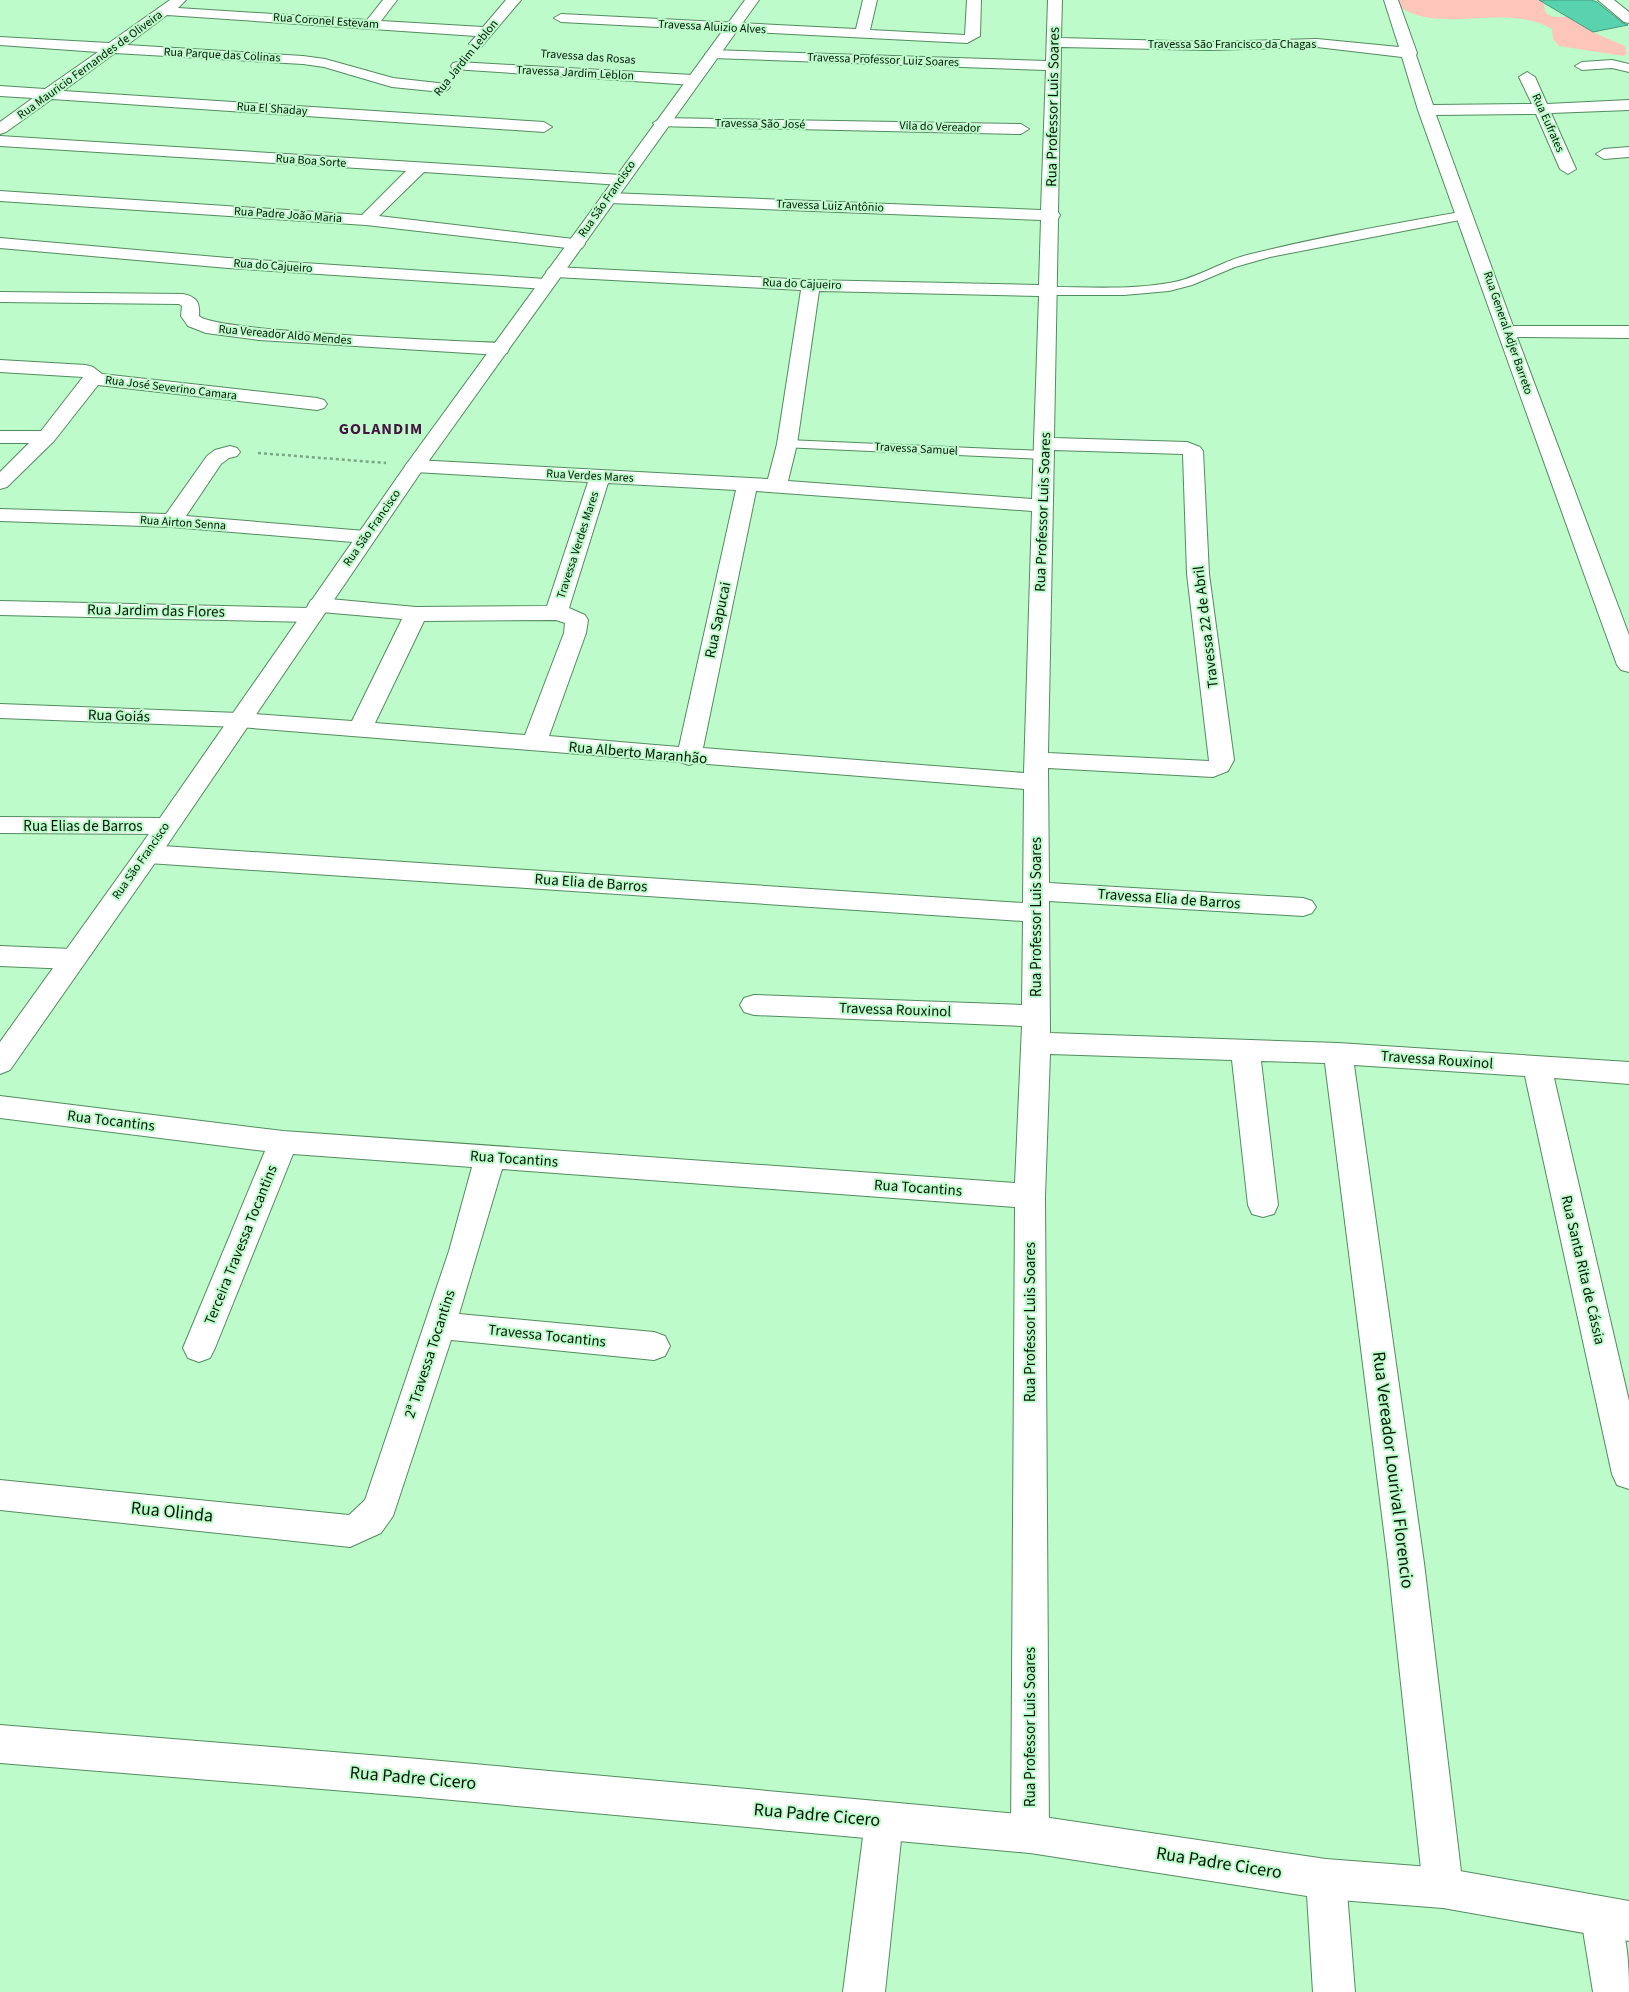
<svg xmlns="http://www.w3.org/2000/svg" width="1629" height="1992" font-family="'Source Sans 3',sans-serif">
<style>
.green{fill:#fec5ba}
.building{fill:#58d3ae;stroke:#479a80}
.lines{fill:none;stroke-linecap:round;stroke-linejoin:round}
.service-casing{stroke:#528b5f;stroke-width:2}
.minor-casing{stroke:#528b5f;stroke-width:2}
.tertiary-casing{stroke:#528b5f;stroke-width:2}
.path{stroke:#78a782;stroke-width:2.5;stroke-dasharray:3 3;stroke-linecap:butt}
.service{fill:#fff;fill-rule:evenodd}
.minor{fill:#fff;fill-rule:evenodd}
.tertiary{fill:#fff;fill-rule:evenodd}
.labels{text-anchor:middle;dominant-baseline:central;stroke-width:4;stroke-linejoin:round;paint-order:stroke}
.far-street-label{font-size:12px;fill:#011606;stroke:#befbca}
.street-label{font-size:15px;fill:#011606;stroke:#befbca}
.far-district-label{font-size:16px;font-weight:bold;letter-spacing:1px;fill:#451342;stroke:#befbca}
.near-street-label{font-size:18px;fill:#011606;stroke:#befbca}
</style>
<rect width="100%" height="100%" fill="#befbca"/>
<path class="green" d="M1392 0H1543L1545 11 1547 14 1554 17H1569L1597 34 1625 46 1627 53 1624 56 1559 46 1553 39 1552 29C1504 0 1431 40 1392 0Z"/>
<path class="building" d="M1539 0H1591L1597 2 1623 23 1628 25 1593 32Z"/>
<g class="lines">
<g class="service-casing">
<path id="service" d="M1466 211 1472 215 1470 218 1270 257 1235 267 1192 285 1169 291 1124 295H1048L1041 291 1048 287C1088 287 1129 290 1169 283 1196 279 1220 262 1247 255 1319 237 1393 224 1466 211Z
M787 440 1044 451 1051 455 1044 459 782 447 780 444Z"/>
</g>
<g class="minor-casing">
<path id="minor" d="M170 0H186L178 8 367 20 383 0H397L381 21 483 27 506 0H521L481 47 476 48 469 44 476 36 167 15 127 45 303 56 325 59 393 78 447 84 450 87 447 90 442 92 392 87 324 67 303 64 115 53 63 91 544 122 552 127 544 132 52 99 6 132 0 134V122L33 98 0 96V86L45 89 98 52 0 45V37L109 43Z
M863 0H877L870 30 965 35 967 0H981L980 36 967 43 561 22 554 18 561 14 856 29Z
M1048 0H1062L1061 38 1210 42 1317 39 1399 47 1384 0H1398L1417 53 1416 55 1433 105 1532 104 1519 77 1527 72 1535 77 1547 104 1629 100V110L1551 113 1576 169 1568 174 1560 169 1536 114 1436 115 1513 326H1629V338L1517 337 1629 635V672L1621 670 1617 665 1592 596 1418 110 1402 57 1317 47 1210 50 1061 47 1058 212 1060 215 1058 219 1054 438 1187 442 1200 447 1203 451 1209 574 1234 760 1228 771 1213 777 1048 768 1049 883 1303 898 1312 901 1316 907 1312 913 1303 916 1049 901 1050 1033 1338 1043 1629 1062V1084L1554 1078 1629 1401V1489L1617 1485 1612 1474 1525 1076 1354 1065 1424 1563 1463 1888 1457 1902 1443 1908 1429 1902 1423 1888 1388 1563 1325 1063 1261 1061 1278 1205 1274 1214 1263 1217 1252 1214 1248 1205 1232 1060 1050 1054 1045 1196 1049 1834 1044 1848 1030 1853 1016 1848 1011 1834 1015 1207 502 1169 459 1314 654 1332 665 1336 670 1346 665 1356 654 1360 451 1340 393 1516 381 1533 350 1547 0 1510V1480L349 1515 365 1500 449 1251 472 1167 293 1154 215 1348 210 1358 199 1362 188 1358 183 1348 265 1151 0 1118V1096L283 1131 1015 1183 1022 1026 754 1015 744 1012 740 1005 744 998 754 995 1022 1005 1023 921 148 863 139 860 135 854 139 848 148 845 1023 903 1024 789 695 763 689 765 680 762 239 727 0 718V704L239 713 352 721 402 619 321 612 323 615 320 620 312 622 0 615V601L310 608 308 605 311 600 319 598 416 607 547 606 588 482 415 472 408 470 405 466 408 462 415 460 768 479 777 444 801 290 555 277 549 276 546 272 549 268 555 267 811 280 1039 285 1041 220 609 203 603 202 601 198 603 194 609 193 1041 210 1046 70 712 58 705 54 712 50 1046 61ZM819 291 1039 296 1032 499 788 481 797 444ZM1054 450 1183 454 1187 574 1209 761 1048 753ZM608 483 736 490 679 747 549 736 586 633 588 620 585 615 569 608ZM756 491 1032 511 1024 773 703 748ZM556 620 565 623 564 633 525 735 375 723 424 621Z
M1598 0H1614L1629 12V23L1624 22Z
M1612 60 1629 64V72L1612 68 1582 70 1575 66 1582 62Z
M458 62 693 75 701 80 693 85 453 69 451 66 453 63Z
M661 118 1021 124 1029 129 1021 134 655 126 653 123Z
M0 136 621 175 629 180 621 185 424 172 379 216 582 240 585 244 582 248 576 249 366 225 0 201V191L362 215 406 171 0 146Z
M1629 147V157L1604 159 1596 154 1604 149Z
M0 238 228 258 546 279 552 280 555 284 552 288 546 289 228 268 0 248Z
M0 292 183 294C197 297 200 302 199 316 215 332 461 341 500 343L507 345 509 349 507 353 500 355 259 340 206 333 188 326 181 316 182 306 179 304 0 302Z
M0 360 86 365 93 367 102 374 317 398 324 400 327 404 324 408 317 410 98 385 54 441 7 487 0 489V472L29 443H0V431H41L83 377 0 372Z
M230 446 237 448 240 452 237 456 229 458 221 464 186 516 365 531 373 532 376 537 373 542 365 543 172 527 0 521V509L166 514 207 456 215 450Z
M0 817 166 818 175 820 179 826 175 832 166 834 0 833Z
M0 946 72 949 82 952 85 959 82 966 72 969 0 966Z
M884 1802 898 1807 903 1821 885 1992H843L865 1821 870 1807Z
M1326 1859 1340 1865 1346 1879 1355 1992H1313L1306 1879 1312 1865Z
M1601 1898 1615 1904C1627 1932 1629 1962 1629 1992H1593L1581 1918 1587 1904Z"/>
</g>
<g class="tertiary-casing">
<path id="tertiary" d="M745 0H759L423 469 157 860 10 1070 0 1074V1042L139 848 408 462Z
M0 1725 419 1759 1030 1815 1326 1859 1443 1868 1629 1901V1941L1443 1908 1326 1899 1030 1853 419 1797 0 1763Z"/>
</g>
<path class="path" d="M258 453 386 463"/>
<use href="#service" class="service"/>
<use href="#minor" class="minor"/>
<use href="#tertiary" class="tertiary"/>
</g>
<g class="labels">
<g class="far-street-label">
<text transform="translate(326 21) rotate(4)">Rua Coronel Estevam</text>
<text transform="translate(712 27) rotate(3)">Travessa Aluizio Alves</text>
<text x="1232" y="44">Travessa São Francisco da Chagas</text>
<text transform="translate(222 55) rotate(3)">Rua Parque das Colinas</text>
<text transform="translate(588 57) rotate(4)">Travessa das Rosas</text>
<text transform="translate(466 58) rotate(-51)">Rua Jardim Leblon</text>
<text transform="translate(883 60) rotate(2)">Travessa Professor Luiz Soares</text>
<text transform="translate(90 65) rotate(-36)">Rua Mauricio Fernandes de Oliveira</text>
<text transform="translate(575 73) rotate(3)">Travessa Jardim Leblon</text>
<text transform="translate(272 109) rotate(4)">Rua El Shaday</text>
<text transform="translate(1548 123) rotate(66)">Rua Eufrates</text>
<text transform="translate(760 124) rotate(1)">Travessa São José</text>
<text transform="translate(940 127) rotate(2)">Vila do Vereador</text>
<text transform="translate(311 161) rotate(4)">Rua Boa Sorte</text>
<text transform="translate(607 199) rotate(-55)">Rua São Francisco</text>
<text transform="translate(830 206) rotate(2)">Travessa Luiz Antônio</text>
<text transform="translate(288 215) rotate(4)">Rua Padre João Maria</text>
<text transform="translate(273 266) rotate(4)">Rua do Cajueiro</text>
<text transform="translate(802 284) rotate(2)">Rua do Cajueiro</text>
<text transform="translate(1508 333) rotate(71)">Rua General Adjer Barreto</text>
<text transform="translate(285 335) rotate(5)">Rua Vereador Aldo Mendes</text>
<text transform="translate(171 388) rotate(7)">Rua José Severino Camara</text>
<text transform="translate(916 449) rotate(3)">Travessa Samuel</text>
<text transform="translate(590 476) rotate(3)">Rua Verdes Mares</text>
<text transform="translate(183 523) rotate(4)">Rua Airton Senna</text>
<text transform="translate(372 528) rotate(-55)">Rua São Francisco</text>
<text transform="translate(578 545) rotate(-72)">Travessa Verdes Mares</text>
<text transform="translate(141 861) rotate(-55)">Rua São Francisco</text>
</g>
<g class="street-label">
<text transform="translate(1053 107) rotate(-89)">Rua Professor Luis Soares</text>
<text transform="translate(1043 512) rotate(-88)">Rua Professor Luis Soares</text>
<text transform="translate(156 611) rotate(1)">Rua Jardim das Flores</text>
<text transform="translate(718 620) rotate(-78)">Rua Sapucai</text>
<text transform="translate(1206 627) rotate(-97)">Travessa 22 de Abril</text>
<text transform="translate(119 716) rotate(2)">Rua Goiás</text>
<text transform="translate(638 753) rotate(5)">Rua Alberto Maranhão</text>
<text x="83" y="826">Rua Elias de Barros</text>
<text transform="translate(591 883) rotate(4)">Rua Elia de Barros</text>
<text transform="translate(1169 899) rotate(4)">Travessa Elia de Barros</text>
<text transform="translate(1036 917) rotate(-90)">Rua Professor Luis Soares</text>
<text transform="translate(895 1010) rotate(2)">Travessa Rouxinol</text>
<text transform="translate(1437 1060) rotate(4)">Travessa Rouxinol</text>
<text transform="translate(111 1121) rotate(7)">Rua Tocantins</text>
<text transform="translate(514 1159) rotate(4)">Rua Tocantins</text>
<text transform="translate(918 1188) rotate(4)">Rua Tocantins</text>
<text transform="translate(241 1245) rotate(-68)">Terceira Travessa Tocantins</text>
<text transform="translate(1583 1270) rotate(77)">Rua Santa Rita de Cássia</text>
<text transform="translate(1030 1322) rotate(-90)">Rua Professor Luis Soares</text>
<text transform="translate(547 1336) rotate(6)">Travessa Tocantins</text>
<text transform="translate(430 1354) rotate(-72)">2ª Travessa Tocantins</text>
<text transform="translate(1030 1727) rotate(-90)">Rua Professor Luis Soares</text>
</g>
<g class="far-district-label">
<text x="381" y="429">GOLANDIM</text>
</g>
<g class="near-street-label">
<text transform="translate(1393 1470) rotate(83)">Rua Vereador Lourival Florencio</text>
<text transform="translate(172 1512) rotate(6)">Rua Olinda</text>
<text transform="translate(413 1778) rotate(5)">Rua Padre Cicero</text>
<text transform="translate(817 1815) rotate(5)">Rua Padre Cicero</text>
<text transform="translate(1219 1863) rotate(9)">Rua Padre Cicero</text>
</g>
</g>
</svg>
